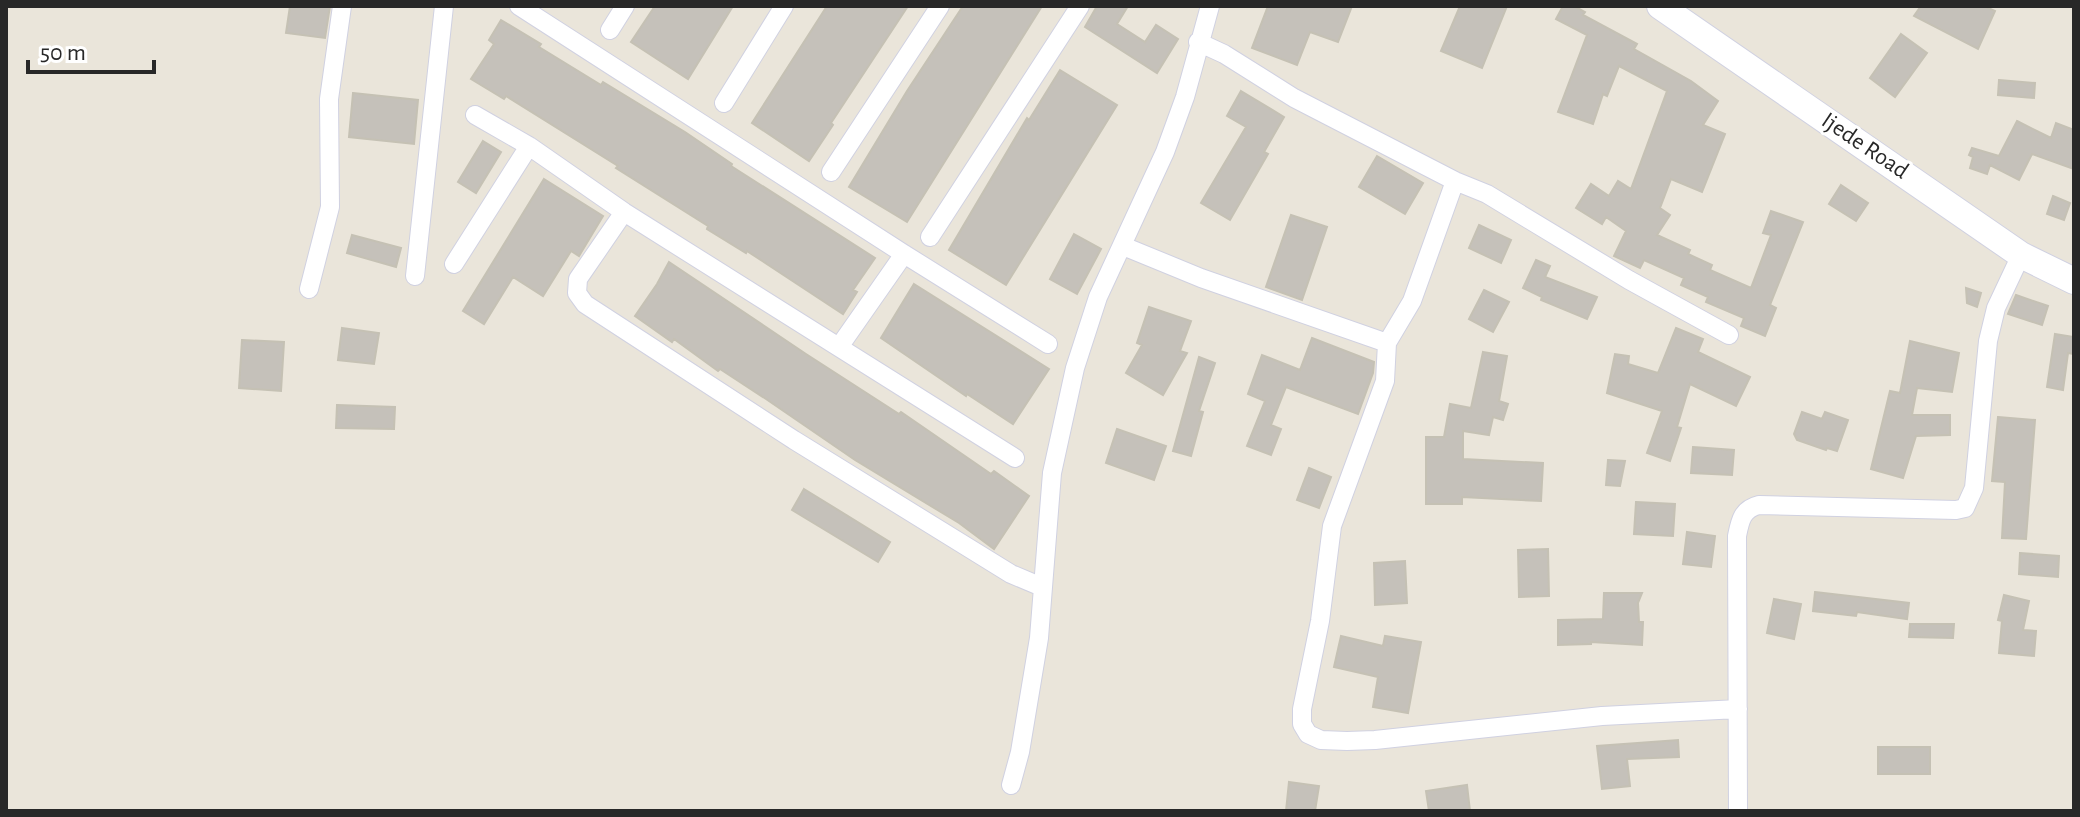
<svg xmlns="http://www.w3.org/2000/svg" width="2080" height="817" font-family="'Alegreya Sans',sans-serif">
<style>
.building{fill:#c5c1ba;stroke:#c5c1b4;stroke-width:2}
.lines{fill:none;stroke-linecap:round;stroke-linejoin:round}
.street-casing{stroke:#d0d1e1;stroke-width:20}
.secondary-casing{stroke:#d0d1e1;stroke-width:28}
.street{stroke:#fff;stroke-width:18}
.secondary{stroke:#fff;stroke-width:26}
.labels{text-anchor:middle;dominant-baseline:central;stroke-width:6;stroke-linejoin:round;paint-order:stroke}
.street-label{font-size:24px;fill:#282828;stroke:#fff}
</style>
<rect width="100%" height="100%" fill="#eae5da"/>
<path class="building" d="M290 6H330L325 38 286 33Z
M655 6H733L688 79 631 42Z
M827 6H908L831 123 833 125 809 161 752 123Z
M963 6H1042L907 222 849 187 907 91Z
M1097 6H1128L1117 24 1145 42 1156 25 1178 39 1157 73 1085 27Z
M1268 6H1352L1338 42 1310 32 1297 65 1252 48Z
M1460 6H1507L1482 68 1441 51Z
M1563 6H1574L1585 12 1583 15 1637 44 1634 49 1691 81 1718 101 1703 125 1725 134 1702 192 1671 179 1660 208 1670 215 1657 235 1690 250 1688 254 1712 265 1710 270 1751 288 1771 235 1763 233 1771 211 1803 222 1770 305 1776 308 1765 336 1741 326 1744 318 1706 302 1708 297 1681 285 1684 278 1644 260 1640 268 1614 256 1626 231 1606 217 1602 224 1576 208 1591 184 1609 196 1618 181 1631 189 1667 91 1619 66 1607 96 1603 94 1593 124 1558 112 1587 35 1556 19Z
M1921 6H1984L1995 11 1978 49 1914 16Z
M501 20 541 44 539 47 601 85 603 82 685 132 732 164 731 166 875 258 853 290 857 292 843 314 747 251 746 253 707 229 708 226 616 168 618 166 506 96 504 99 471 79 494 44 489 40Z
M1901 34 1927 53 1895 97 1870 78Z
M1060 70 1117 105 1006 285 949 250 1027 118 1029 120Z
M1999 80 2035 83 2034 98 1998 95Z
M1241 91 1284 117 1264 152 1268 154 1230 220 1201 203 1246 127 1227 116Z
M353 93 418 100 414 144 349 137Z
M2017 121 2051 138 2056 123 2074 130V169L2032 154 2019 180 1990 165 1987 174 1970 168 1973 157 1969 155 1972 148 1999 156Z
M483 141 501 152 476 193 458 182Z
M1377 156 1423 183 1405 214 1359 187Z
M544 179 603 216 579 256 571 251 543 296 513 277 484 324 463 311Z
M1841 185 1868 203 1856 221 1829 204Z
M2053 196 2070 203 2064 220 2047 214Z
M1291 215 1327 227 1302 300 1266 287Z
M1479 225 1511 240 1501 263 1469 248Z
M1074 234 1101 249 1077 294 1050 279Z
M352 235 401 248 396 267 347 253Z
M1536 260 1550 266 1545 277 1597 297 1587 319 1541 300 1542 297 1523 288Z
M669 262 806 354 899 414 901 412 991 474 994 471 1029 496 994 549 959 523 855 460 766 399 720 369 718 371 674 339 672 342 635 316 657 284Z
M914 284 1049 369 1013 424 967 394 966 396 881 338Z
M1966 288 1981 293 1977 307 1967 303Z
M1484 290 1509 302 1493 332 1469 319Z
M2016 295 2048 306 2042 325 2008 314Z
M1149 307 1191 321 1180 351 1187 353 1163 395 1126 373 1142 345 1137 343Z
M342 328 379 333 374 364 338 360Z
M1676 328 1703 339 1698 352 1750 377 1736 406 1690 384 1677 427 1681 428 1670 461 1647 453 1662 411 1607 393 1615 354 1629 356 1628 364 1658 373Z
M2055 334 2074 337V354L2068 353 2063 390 2047 387Z
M1312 338 1374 362 1373 373 1358 414 1286 387 1271 425 1281 429 1271 455 1247 446 1265 401 1248 394 1262 355 1300 370Z
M242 340 284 342 281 391 239 388Z
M1910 341 1959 353 1952 392 1917 388 1912 415H1950V435L1916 436 1903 478 1871 469 1890 391 1900 393Z
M1483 352 1507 356 1499 401 1508 404 1503 420 1493 417 1489 435 1463 431V459L1543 463 1541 501 1462 497V504H1426V437H1444L1450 404 1471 408Z
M1199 357 1215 363 1199 411 1203 412 1191 456 1173 451Z
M337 405 395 407 394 429 336 428Z
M1802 412 1822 419 1825 412 1848 420 1837 451 1827 448 1826 450 1797 440 1794 434Z
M1998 417 2035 420 2026 539 2002 538 2005 482 1992 481Z
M1117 429 1166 446 1154 480 1106 463Z
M1693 447 1734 450 1732 475 1691 473Z
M1608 460 1625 461 1620 486 1606 485Z
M1309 468 1331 477 1319 508 1297 500Z
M804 489 890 542 878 562 792 510Z
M1636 502 1675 504 1673 536 1634 534Z
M1687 532 1715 536 1711 567 1683 564Z
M1548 549 1549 596 1519 597 1518 550Z
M2020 553 2059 556 2058 577 2019 574Z
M1405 561 1407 603 1375 605 1374 563Z
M1815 592 1909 603 1907 619 1857 612 1856 616 1813 611Z
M1604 593H1642L1638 603 1639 622H1643L1642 645 1591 642V644L1558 645V620L1603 619Z
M2004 595 2029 601 2023 630 2036 631 2034 656 1999 653 2002 621 1998 620Z
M1774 599 1801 604 1794 639 1767 633Z
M1910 624H1954L1953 638 1909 637Z
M1341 636 1383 646 1385 636 1421 642 1408 713 1373 707 1378 677 1334 667Z
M1678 740 1679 757 1627 759 1630 786 1602 789 1597 746Z
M1878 747H1930V774H1878Z
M1289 782 1319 786 1315 811H1286Z
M1467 785 1470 811H1429L1426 791Z"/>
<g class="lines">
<g class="street-casing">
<path id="street" d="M519 6 904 254 1048 344
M610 30 625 6
M1198 42 1224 54 1294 98 1455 181 1487 194 1629 280 1729 335
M724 103 784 6
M475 115 529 146 624 212 1015 458
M831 172 940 6
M1455 181 1412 301 1387 343 1385 381 1332 526 1320 621 1302 709V724L1308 734 1321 740 1347 741 1375 740 1602 716 1738 709
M624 212 578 279 577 293 585 304 794 440 1011 574 1042 587
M930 237 1080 6
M1123 246 1201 278 1387 343
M454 264 529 146
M415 276 444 6
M309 289 330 207 329 99 342 6
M839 347 904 254
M1011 785 1020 752 1039 638 1052 473 1075 368 1098 297 1165 152 1185 97 1210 6
M1738 811 1737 536C1740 521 1742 509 1759 505L1956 510 1965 508 1974 488 1988 341 1996 308 2021 255"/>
</g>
<g class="secondary-casing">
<path id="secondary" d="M1660 6 2021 255 2074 281"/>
</g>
<use href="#street" class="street"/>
<use href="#secondary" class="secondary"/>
</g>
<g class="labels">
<g class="street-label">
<text transform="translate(1865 146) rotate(34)">Ijede Road</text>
</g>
</g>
<rect width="2080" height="817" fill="none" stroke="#282828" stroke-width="16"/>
<path d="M28 60v12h126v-12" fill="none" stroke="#282828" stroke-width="4"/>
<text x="40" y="60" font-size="24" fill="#282828" stroke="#ffffff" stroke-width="6" paint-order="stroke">50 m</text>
</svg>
